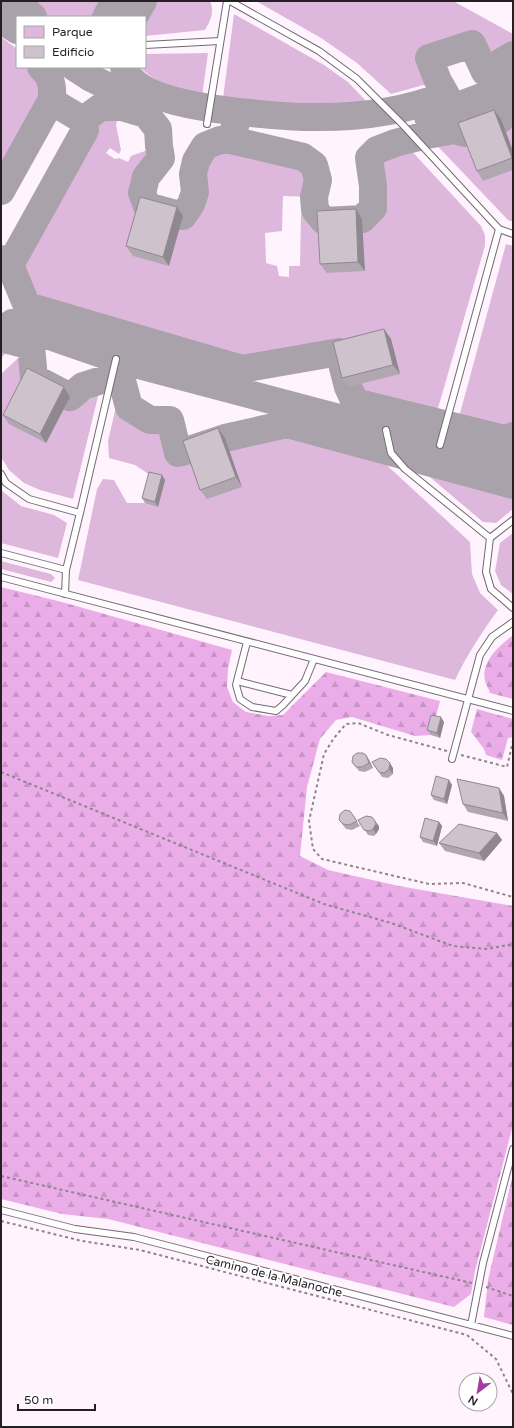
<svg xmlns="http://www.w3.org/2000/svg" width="514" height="1428" font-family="'Varela Round',sans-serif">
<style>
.green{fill:#deb8dc}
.forest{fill:url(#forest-firs)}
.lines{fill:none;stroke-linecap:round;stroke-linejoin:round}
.taxiway{stroke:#aaa2aa;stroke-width:28}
.lane-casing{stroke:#746974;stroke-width:8}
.path{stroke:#8e868d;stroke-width:2;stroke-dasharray:3 3;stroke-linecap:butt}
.lane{stroke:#fff;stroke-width:6}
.wall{fill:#b1a7b0}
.shaded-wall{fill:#908890}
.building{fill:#cec2cd;stroke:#908890}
.labels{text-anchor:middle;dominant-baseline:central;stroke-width:3.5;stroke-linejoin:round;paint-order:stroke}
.street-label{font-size:12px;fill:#231f23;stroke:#fff}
</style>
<defs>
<pattern id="forest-firs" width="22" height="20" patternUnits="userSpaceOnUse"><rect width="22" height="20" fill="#eaade8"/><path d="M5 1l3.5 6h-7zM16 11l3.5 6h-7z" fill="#c894c7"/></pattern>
</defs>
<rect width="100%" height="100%" fill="#fff4fe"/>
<path class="green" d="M29 1H104L99 12 93 17H45Z
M155 1H210C215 11 210 22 205 30L145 36V18Z
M256 1H453L513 34V55L485 72 472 45 429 58 438 81 391 94 357 63 321 38Z
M234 14 324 65 348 82 367 102 329 105 286 107 223 98Z
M1 37 17 49V67C24 67 33 65 40 67 51 70 53 92 51 101L1 191Z
M208 53 202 97C180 91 156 84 140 67H145V54Z
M513 106V151L501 119 509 108Z
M106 115 118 117 116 125 121 150 119 154 110 148 106 153 115 159 119 158 128 162 131 156 159 146 161 158 146 177 142 193 169 266 183 216 191 204 195 192 193 174 196 161 205 146 220 140H231C248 144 306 152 314 166 320 176 317 187 314 197L283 196 282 231 265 233 266 263 277 266 279 276 289 277V266H300L301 214 315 210 365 271 362 219 373 208V186L369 158 377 150 395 143 408 147 481 226 485 235V246L434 422 355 402 348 387 339 352 242 369 27 306 10 265 85 130 94 120Z
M454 130 465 133 513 170V222L508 220 427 135Z
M506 244 513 246V436L505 439 456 428Z
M1 338 16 343 1 358Z
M31 346 34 378 70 397 83 386 102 380 73 499 40 490 24 483 9 470 1 457V374Z
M122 381 129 408 150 420H170L178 452 189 450 242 487 225 438 287 424 365 445 470 542 472 574 480 593 498 610C482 632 467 655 455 680L78 580 97 489 103 479 114 480 127 503H145L153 477 135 465 109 458 108 441Z
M406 457 513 485V509L496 523 483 522Z
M1 490 21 506 54 515 67 523 58 558 1 543Z
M513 533V594L501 585 495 571 500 543Z
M1 561 51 574 55 578 51 582 1 569Z"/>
<path class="forest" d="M1 587 62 602 232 650 228 669 227 687 233 702 246 712 269 716 283 715 326 672 440 701 431 735 415 736 352 717 336 720 320 739 307 787 300 856 328 870 399 886 513 906V1125L475 1271 471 1294 454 1307 108 1219 62 1214 1 1199Z
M513 635V699L490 693C489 689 486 685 485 681 481 661 499 646 513 635Z
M477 709 513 719V737L508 738 502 760 486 755 484 749 471 732Z
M513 1174V1325L484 1317 488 1280Z"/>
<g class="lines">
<path class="taxiway" d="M16 1 33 17
M1 16 11 26 17 30
M106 17 115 1
M134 17 143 1
M513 55 485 72 472 44 429 58 438 81 446 95C403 112 355 118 309 117 285 117 262 114 239 112L231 140 303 157 314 165 318 180 314 197 315 210 324 221 362 219 373 208V186L369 158 377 150 395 143 427 135 454 130 465 133 501 119 509 108 513 106
M41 67C51 75 54 89 51 101L83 120 101 107H122L146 114 158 129 159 146 161 158 146 177 142 193 147 206 183 216 191 204 195 192 193 174 196 161 205 146 220 140H231L239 112C208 108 135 101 124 67
M74 67 91 78 144 104
M428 117 492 93 513 81
M1 191 51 101 83 120 85 130 10 265
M1 259 10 265 27 306 242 369 339 352 348 387 355 402 505 439 513 436
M12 323 116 359 513 464
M1 338 31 346 34 378 70 397 83 386 102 380 122 381 129 407 150 420H170L178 453 189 450 225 438 287 424 513 485"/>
<g class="lane-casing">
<path id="lane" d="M230 1 319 51 357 79 403 125 499 229 440 445
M145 45 220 41
M207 124 227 1
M499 229 513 234
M386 430 391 453 405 469 490 538
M1 474 6 483 29 499 80 513 116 359
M513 520 490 538 486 572 491 589 513 608
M1 553 66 570 65 594
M66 570 80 513
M1 577 513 711
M247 642 236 685 240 699 252 707 276 711 283 705 305 681 314 659
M237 681 292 695
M452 759 480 655 492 637 513 622
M1 1210 75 1229 134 1237 513 1336
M471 1325 483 1263 513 1149"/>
</g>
<path class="path" d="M447 751 388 735 358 723 346 724 334 738 324 754 309 821 313 849 322 859 429 884 463 883 513 897
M461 755 507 767 513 741
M1 772 324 904 391 923 453 946 487 949 513 944
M1 1176 472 1283
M1 1221 82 1241 140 1250 467 1335 496 1359 513 1394
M486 1287 513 1296"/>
<use href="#lane" class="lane"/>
</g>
<path class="wall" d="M494 110 501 119 513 151V170L483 181 477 171Z
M177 207 183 216 169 266 133 256 126 246Z
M362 219 365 271 327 273 320 264Z
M384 329 391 339 400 374 348 387 342 378Z
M64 387 70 397 46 443 9 424 3 415Z
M218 428 225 438 242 487 207 499 200 490Z
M162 475 165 480 158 507 145 503 142 498Z
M444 722 440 738 431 735 427 730Z
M366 755 369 760 373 768 365 772 359 771 352 762Z
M372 762 393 768V774L388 778 382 777Z
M449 780 452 785 447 804 434 800 431 795Z
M499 788 504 796 508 821 468 812 463 804Z
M350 811 360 826 352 830 346 829 339 820Z
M358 820 379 826V829L376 834 374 836 368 835Z
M439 822 442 826 437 846 423 842 420 837Z
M497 833 502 840 484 861 445 851 439 843Z"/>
<path class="shaded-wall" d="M494 110 501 119 513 151V159Z
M177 207 183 216 169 266 163 257Z
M356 209 362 219 365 271 358 262Z
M384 329 391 339 400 374 393 365Z
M64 387 70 397 46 443 40 434Z
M218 428 225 438 242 487 236 477Z
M162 475 165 480 158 507 155 502Z
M441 717 444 722 440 738 437 733Z
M366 755 369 760 373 768 369 763Z
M390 763 393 768V774L389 769Z
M449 780 452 785 447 804 444 799Z
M499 788 504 796 508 821 503 813Z
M375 821 379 826V829L376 834 373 829Z
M439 822 442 826 437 846 433 841Z
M497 833 502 840 484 861 479 853Z"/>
<path class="building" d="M494 110 512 158 477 171 458 123Z
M140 197 177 207 163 257 126 246Z
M356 209 358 262 320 264 317 211Z
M384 329 393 365 342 378 333 342Z
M27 368 64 387 40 434 3 415Z
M218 428 236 477 200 490 183 441Z
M149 472 162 475 155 502 142 498Z
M431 715 441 717 437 733 427 730Z
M357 753H363L366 755 369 763 362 767H356L352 762 353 756Z
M380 758 386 759 390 763 389 769 384 773 379 772 372 762Z
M436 776 449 780 444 799 431 795Z
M457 779 499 788 503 813 463 804Z
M345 810 350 811 357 821 349 825 343 824 339 820 340 814Z
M366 816 372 817 375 821 376 824 373 829 370 831 364 830 358 820Z
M425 818 439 822 433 841 420 837Z
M459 824 497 833 479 853 439 843Z"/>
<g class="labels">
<g class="street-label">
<text transform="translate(274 1276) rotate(14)">Camino de la Malanoche</text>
</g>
</g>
<rect width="514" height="1428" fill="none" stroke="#231f23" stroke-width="4"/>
<rect x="16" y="16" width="130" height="52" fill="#ffffff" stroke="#a7a5a7"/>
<rect x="24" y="26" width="20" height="12" fill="#deb8dc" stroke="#a7a5a7"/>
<text x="52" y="36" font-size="12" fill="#231f23">Parque</text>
<rect x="24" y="46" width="20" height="12" fill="#cec2cd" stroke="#a7a5a7"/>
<text x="52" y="56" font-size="12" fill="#231f23">Edificio</text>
<g transform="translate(478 1392) rotate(211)"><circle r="19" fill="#ffffff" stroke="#a7a5a7"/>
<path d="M0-3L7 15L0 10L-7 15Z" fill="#a13ca1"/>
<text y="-6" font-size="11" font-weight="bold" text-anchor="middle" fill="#231f23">N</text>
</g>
<path d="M18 1404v6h77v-6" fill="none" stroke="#231f23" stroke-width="2"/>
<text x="24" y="1404" font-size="12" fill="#231f23" stroke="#ffffff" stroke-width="3" paint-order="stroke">50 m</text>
</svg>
